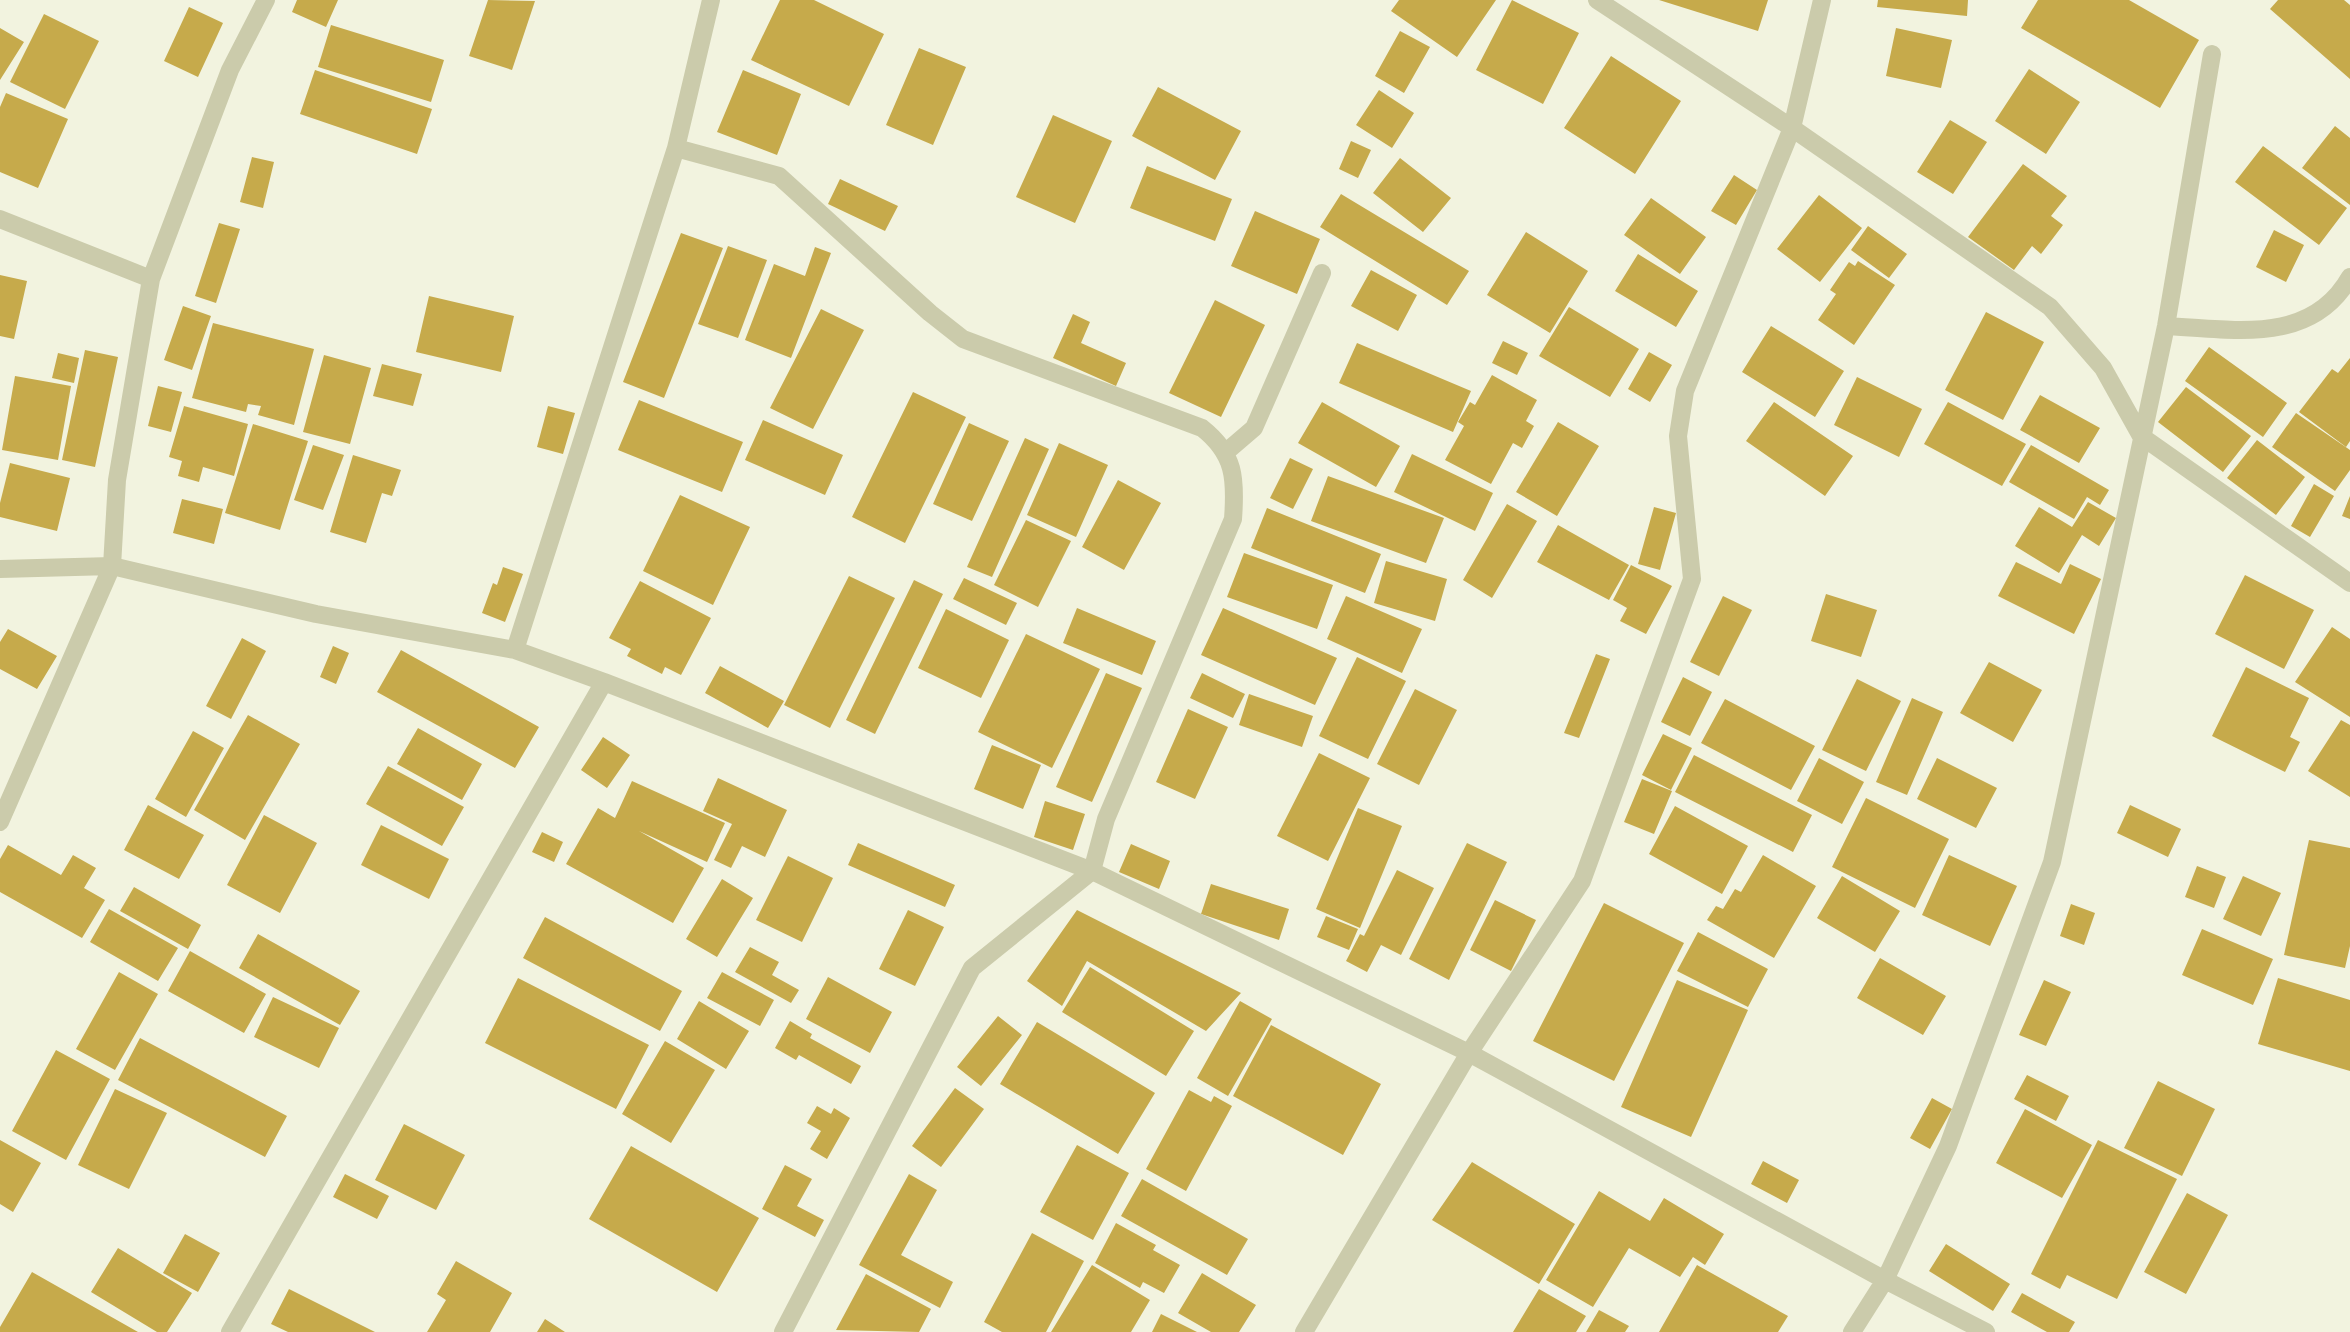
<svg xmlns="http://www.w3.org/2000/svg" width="2350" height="1332" font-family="Figtree,sans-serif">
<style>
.building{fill:#c6aa4b}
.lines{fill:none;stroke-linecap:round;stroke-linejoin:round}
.street{stroke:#cbcbab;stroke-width:18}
</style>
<rect width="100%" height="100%" fill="#f2f3df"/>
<path class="building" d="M297 0H338L326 27 292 12Z
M488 0 535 1 512 70 469 56Z
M780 0H814L884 34 849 106 751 60Z
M1399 0H1496L1457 57 1391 11Z
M1512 0 1579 33 1543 104 1476 70Z
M1659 0H1768L1758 31Z
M1878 0H1968L1967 16 1877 7Z
M2038 0H2129L2199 40 2160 108 2021 28Z
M2278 0H2344L2350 5V79L2270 9Z
M189 7 223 23 198 77 164 61Z
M44 14 99 41 65 109 10 82Z
M331 25 444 60 431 102 318 67Z
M0 28 24 42 0 80Z
M1896 28 1952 40 1941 88 1886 76Z
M1400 31 1430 47 1404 93 1375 76Z
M919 48 966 67 933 145 886 125Z
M1611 56 1681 101 1635 174 1564 128Z
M2029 69 2080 102 2046 154 1995 121Z
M315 70 432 109 417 154 300 114Z
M743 70 801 94 777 155 717 132Z
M1158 87 1241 131 1215 180 1132 136Z
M1379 90 1414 113 1392 148 1356 125Z
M6 93 68 119 38 188 0 172V107Z
M1053 115 1112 141 1075 223 1016 197Z
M1950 120 1987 142 1953 194 1917 172Z
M2335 126 2350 138V205L2302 168Z
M1351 141 1371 150 1358 178 1339 169Z
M2263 146 2347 208 2319 245 2235 182Z
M252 157 274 162 263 208 240 202Z
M1400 158 1451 198 1423 232 1373 193Z
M2023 164 2067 196 2051 216 2063 225 2041 254 2032 246 2014 270 1968 237Z
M1147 166 1232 199 1215 241 1130 208Z
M1734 175 1757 190 1736 225 1711 211Z
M840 179 898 206 885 231 828 204Z
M1341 194 1469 271 1447 305 1320 227Z
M1819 195 1862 228 1820 282 1777 249Z
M1651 198 1706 237 1680 274 1624 235Z
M1255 211 1320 239 1297 294 1231 266Z
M219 223 240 229 216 303 195 296Z
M1868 226 1907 254 1889 278 1851 250Z
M2274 230 2304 245 2286 282 2256 267Z
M1526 232 1588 271 1550 333 1487 295Z
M681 233 723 248 664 398 623 382Z
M728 246 767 260 738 338 698 324Z
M815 247 831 253 791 358 745 340 774 264 805 276Z
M1638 254 1698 291 1676 327 1615 291Z
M1858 261 1895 285 1854 345 1818 320 1836 294 1830 290 1849 262 1855 266Z
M1371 270 1417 295 1398 331 1351 306Z
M0 275 27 281 14 339 0 336Z
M429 296 514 316 501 372 416 352Z
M1215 300 1265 325 1221 417 1169 393Z
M183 306 211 316 192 370 164 360Z
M1569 307 1639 349 1610 397 1539 356Z
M821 309 864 330 813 429 770 408Z
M1986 312 2044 342 2003 420 1945 390Z
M1073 314 1090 322 1081 343 1126 363 1116 386 1053 358Z
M213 323 314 349 294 425 258 415 261 406 248 404 246 412 192 398Z
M1771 326 1844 371 1815 417 1742 372Z
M1503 341 1528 353 1517 375 1492 363Z
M1357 343 1471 391 1453 432 1339 383Z
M2209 347 2287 403 2263 437 2185 381Z
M85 350 118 357 95 467 62 460Z
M1649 352 1672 365 1650 402 1628 389Z
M58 353 79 358 74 383 52 378Z
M324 355 371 368 350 444 303 432Z
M2350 358V441L2346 447 2299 412 2332 369 2338 373Z
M382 364 422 374 413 406 373 396Z
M1492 375 1537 400 1526 421 1534 426 1522 448 1513 443 1491 484 1445 460 1464 426 1458 422 1470 402 1475 405Z
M15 376 71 386 58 460 2 450Z
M1857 377 1922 409 1899 457 1834 425Z
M158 386 182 392 171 432 148 426Z
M2186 387 2251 436 2223 472 2158 422Z
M913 392 966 417 905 543 852 517Z
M2040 395 2100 428 2079 463 2020 430Z
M639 400 743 442 722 492 618 450Z
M1322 402 1400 446 1376 487 1298 443Z
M1774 402 1853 456 1825 496 1746 441Z
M1948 402 2026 444 2002 486 1924 444Z
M184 406 248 424 234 476 203 467 199 482 178 476 182 461 169 457Z
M548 406 575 413 563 454 537 447Z
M2296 413 2350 450V470L2335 491 2272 447Z
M763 420 843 455 825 495 745 460Z
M1558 422 1599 446 1557 516 1516 492Z
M969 423 1009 441 972 521 933 504Z
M253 424 308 441 280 530 225 513Z
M1025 438 1049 449 992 577 967 567Z
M2257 440 2305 477 2276 515 2227 478Z
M1059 443 1108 465 1076 537 1027 515Z
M313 445 344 455 323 510 294 500Z
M2031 445 2109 490 2100 505 2087 497 2074 519 2009 482Z
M1412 454 1493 493 1475 531 1394 492Z
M353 455 401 470 392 496 382 493 366 543 330 532Z
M1290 458 1313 469 1293 509 1270 498Z
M10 463 70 478 57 531 0 517V503Z
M1328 476 1444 518 1426 563 1311 521Z
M1118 480 1161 503 1124 570 1082 547Z
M2314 484 2334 496 2310 537 2291 526Z
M680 495 750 527 713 605 643 571Z
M2350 496V519L2342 516Z
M182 499 223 509 214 544 173 533Z
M2088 502 2116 518 2099 546 2082 535 2059 573 2015 546 2039 507 2072 527Z
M1507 504 1537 521 1492 598 1463 580Z
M1654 507 1676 513 1660 570 1638 564Z
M1267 508 1381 554 1365 593 1251 548Z
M1026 520 1071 541 1038 607 994 585Z
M1558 525 1629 565 1609 600 1537 562Z
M1244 553 1333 585 1317 629 1227 597Z
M1386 561 1447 579 1435 621 1374 603Z
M2016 562 2061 584 2070 564 2101 579 2074 634 1998 596Z
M1631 565 1672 586 1646 634 1620 621 1627 608 1613 600Z
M503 567 523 574 505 622 482 613 493 583 497 585Z
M2245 575 2314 610 2284 669 2215 634Z
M849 576 895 598 830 728 784 705Z
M964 578 1017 603 1006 625 953 599Z
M914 580 943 594 875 734 846 720Z
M640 581 711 618 681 675 665 667 662 674 627 656 631 649 609 638Z
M1826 594 1877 610 1861 657 1811 641Z
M1346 596 1422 629 1402 673 1327 639Z
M1723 596 1752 610 1719 676 1690 662Z
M1077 608 1156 641 1142 675 1063 643Z
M1223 608 1337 658 1315 705 1201 655Z
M946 609 1009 640 981 698 918 668Z
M2332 627 2350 639V717L2295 682Z
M8 629 57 656 37 689 0 669V642Z
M1026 634 1100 669 1052 768 978 732Z
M242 638 266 651 231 719 206 706Z
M333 646 349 653 336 684 320 677Z
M401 650 539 727 515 768 377 692Z
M1596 654 1610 659 1579 738 1564 733Z
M1357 657 1406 681 1368 759 1319 736Z
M1989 662 2042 690 2013 742 1960 713Z
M720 666 784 701 768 728 705 693Z
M2246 667 2309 698 2290 737 2300 742 2285 772 2212 736Z
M1106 673 1142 688 1092 802 1056 787Z
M1202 673 1245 694 1233 718 1190 698Z
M1683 677 1712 692 1690 736 1661 722Z
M1857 679 1901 701 1866 771 1822 750Z
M1415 689 1457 710 1419 785 1377 764Z
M1249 694 1313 716 1302 747 1239 725Z
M1912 698 1943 712 1907 795 1876 782Z
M1725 699 1815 746 1791 790 1701 743Z
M1188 709 1228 727 1195 799 1156 782Z
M248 715 300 744 245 840 194 810Z
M2341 720 2350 725V797L2308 771Z
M418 728 482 764 462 800 397 764Z
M193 731 224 748 186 817 155 799Z
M1663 734 1692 748 1671 790 1642 775Z
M603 737 630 755 607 788 581 770Z
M992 745 1041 765 1023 809 974 789Z
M1319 753 1370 778 1328 861 1277 836Z
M1694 755 1812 815 1793 852 1675 792Z
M1819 758 1864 782 1842 824 1797 801Z
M1937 758 1997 788 1976 828 1917 799Z
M388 766 464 807 442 846 366 804Z
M718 778 787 810 765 857 742 846 731 868 714 860 732 824 703 811Z
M1642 779 1672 791 1654 834 1624 822Z
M632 781 725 823 707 862 639 831 704 868 673 923 566 864 598 808 615 818Z
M1866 798 1949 839 1915 908 1832 867Z
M1045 801 1085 814 1073 850 1034 837Z
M148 805 204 835 179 879 124 850Z
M2130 805 2181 829 2168 857 2117 833Z
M1675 806 1748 846 1722 894 1649 854Z
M1358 808 1402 826 1360 928 1316 909Z
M264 815 317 843 280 913 227 885Z
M381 825 449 859 429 899 361 865Z
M542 832 563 842 554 862 532 852Z
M2309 840 2350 848V946L2345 968 2284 955Z
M858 843 955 885 945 907 848 865Z
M1467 843 1507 862 1449 980 1409 959Z
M1131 844 1170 861 1159 889 1119 872Z
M8 845 61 875 73 855 96 868 84 888 105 900 82 938 0 892V859Z
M1763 855 1816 886 1774 958 1707 920 1716 906 1723 909 1735 889 1741 892Z
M1949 855 2017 886 1990 946 1922 915Z
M788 856 833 878 802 942 756 920Z
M2197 866 2226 877 2214 908 2185 897Z
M1397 870 1434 888 1401 955 1381 945 1367 972 1346 961 1360 934 1364 936Z
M1842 876 1900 911 1875 952 1817 918Z
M2243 876 2281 893 2261 936 2223 919Z
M722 879 753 898 717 957 686 939Z
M1211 884 1289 909 1279 940 1201 914Z
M134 887 201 925 188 949 120 911Z
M1495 900 1536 920 1511 971 1470 950Z
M1604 903 1684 943 1614 1081 1533 1041Z
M2071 904 2095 913 2084 945 2060 936Z
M109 909 178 948 158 981 90 942Z
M908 910 944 927 915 986 879 969Z
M1077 910 1241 993 1206 1031 1087 961 1062 1006 1027 981Z
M1326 916 1358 929 1349 950 1317 937Z
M545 917 682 991 660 1031 523 958Z
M2202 929 2273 959 2253 1005 2182 975Z
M1698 932 1768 969 1748 1007 1677 971Z
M258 934 360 991 340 1025 239 968Z
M750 947 779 962 772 975 799 990 791 1003 735 972Z
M190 951 266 994 244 1033 168 991Z
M1880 958 1946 996 1923 1035 1857 998Z
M1090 967 1194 1031 1166 1076 1062 1012Z
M119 972 158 994 115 1070 76 1049Z
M722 972 774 1000 760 1026 707 998Z
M828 977 892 1012 870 1053 806 1019Z
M518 978 649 1045 616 1109 485 1043Z
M2278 978 2350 1000V1071L2258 1044Z
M1677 980 1748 1010 1691 1137 1621 1107Z
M2044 980 2071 992 2046 1046 2019 1035Z
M273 997 339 1028 319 1068 254 1037Z
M699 1001 749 1031 726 1069 677 1039Z
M1240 1001 1272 1019 1228 1096 1197 1078Z
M998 1016 1022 1035 981 1086 957 1067Z
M790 1021 812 1034 810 1038 861 1066 851 1084 799 1055 796 1060 775 1048Z
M1037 1022 1155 1093 1118 1154 1000 1084Z
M1271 1025 1381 1084 1343 1155 1233 1096Z
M140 1038 287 1116 265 1157 118 1080Z
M665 1041 715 1070 671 1143 622 1114Z
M56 1050 110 1079 66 1160 12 1131Z
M2027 1075 2069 1096 2056 1121 2014 1099Z
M2158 1081 2215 1109 2182 1176 2124 1148Z
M955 1088 984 1109 941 1167 912 1146Z
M115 1089 167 1113 129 1189 78 1165Z
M1189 1090 1211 1102 1214 1096 1232 1106 1186 1191 1146 1169Z
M1932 1098 1952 1109 1930 1149 1910 1138Z
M817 1106 831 1114 834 1108 850 1118 827 1159 810 1149 821 1131 807 1123Z
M2025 1109 2092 1145 2062 1198 1996 1163Z
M404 1124 465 1155 436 1210 375 1180Z
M0 1140 41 1163 13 1212 0 1204Z
M2098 1140 2177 1179 2117 1299 2067 1275 2060 1289 2031 1274Z
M1077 1145 1129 1173 1093 1240 1040 1212Z
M631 1146 759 1218 717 1292 589 1219Z
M1763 1161 1799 1180 1787 1203 1751 1184Z
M1472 1162 1575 1224 1539 1284 1432 1220Z
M785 1165 812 1179 797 1206 824 1220 815 1237 762 1209Z
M345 1174 389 1196 377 1219 333 1197Z
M909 1174 937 1190 901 1255 953 1282 940 1308 859 1265Z
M1142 1179 1248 1239 1227 1275 1121 1216Z
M1599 1191 1650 1221 1664 1198 1724 1234 1705 1265 1693 1257 1680 1277 1629 1248 1593 1307 1546 1280Z
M2187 1193 2228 1215 2186 1294 2144 1272Z
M1116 1223 1156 1245 1153 1250 1180 1265 1164 1293 1143 1282 1140 1288 1095 1263Z
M1032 1233 1084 1261 1046 1332H1002L984 1322Z
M185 1234 220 1253 198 1292 163 1273Z
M1946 1244 2010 1284 1993 1311 1929 1271Z
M118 1248 192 1293 167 1332H157L91 1292Z
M456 1261 512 1293 490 1332H427L446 1300 437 1294Z
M1092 1265 1150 1300 1131 1332H1051Z
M1697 1265 1788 1316 1778 1332H1659Z
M32 1272 138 1332H0V1327Z
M1202 1273 1256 1305 1239 1332H1211L1178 1313Z
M866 1274 931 1309 919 1332 836 1330Z
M289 1289 375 1332H288L271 1324Z
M1539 1289 1586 1316 1576 1332H1513Z
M2022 1293 2075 1322 2069 1332H2047L2011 1312Z
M1599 1310 1629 1326 1625 1332H1586Z
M1161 1314 1197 1332H1152Z
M545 1319 565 1332H537Z"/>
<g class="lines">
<path class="street" d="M1597 0 1792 128 2050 307 2103 368 2141 436 2350 583
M676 148 779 176 930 313 963 339 1202 428C1235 454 1236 479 1233 519L1106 819 1092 871 972 968 783 1332
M0 219 151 279
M2166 326C2233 329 2311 346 2350 277
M1226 452 1254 428 1322 273
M0 569 112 566 316 614 515 650 604 682 1092 871 1469 1053 1885 1280 1986 1332
M515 650 676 148 711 0
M0 822 112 566 117 480 151 279 230 70 266 0
M230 1332 604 682
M1304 1332 1469 1053 1582 881 1692 579 1678 436 1685 391 1792 128 1822 0
M1852 1332 1885 1280 1948 1146 2052 862 2166 326 2212 54"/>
</g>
</svg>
